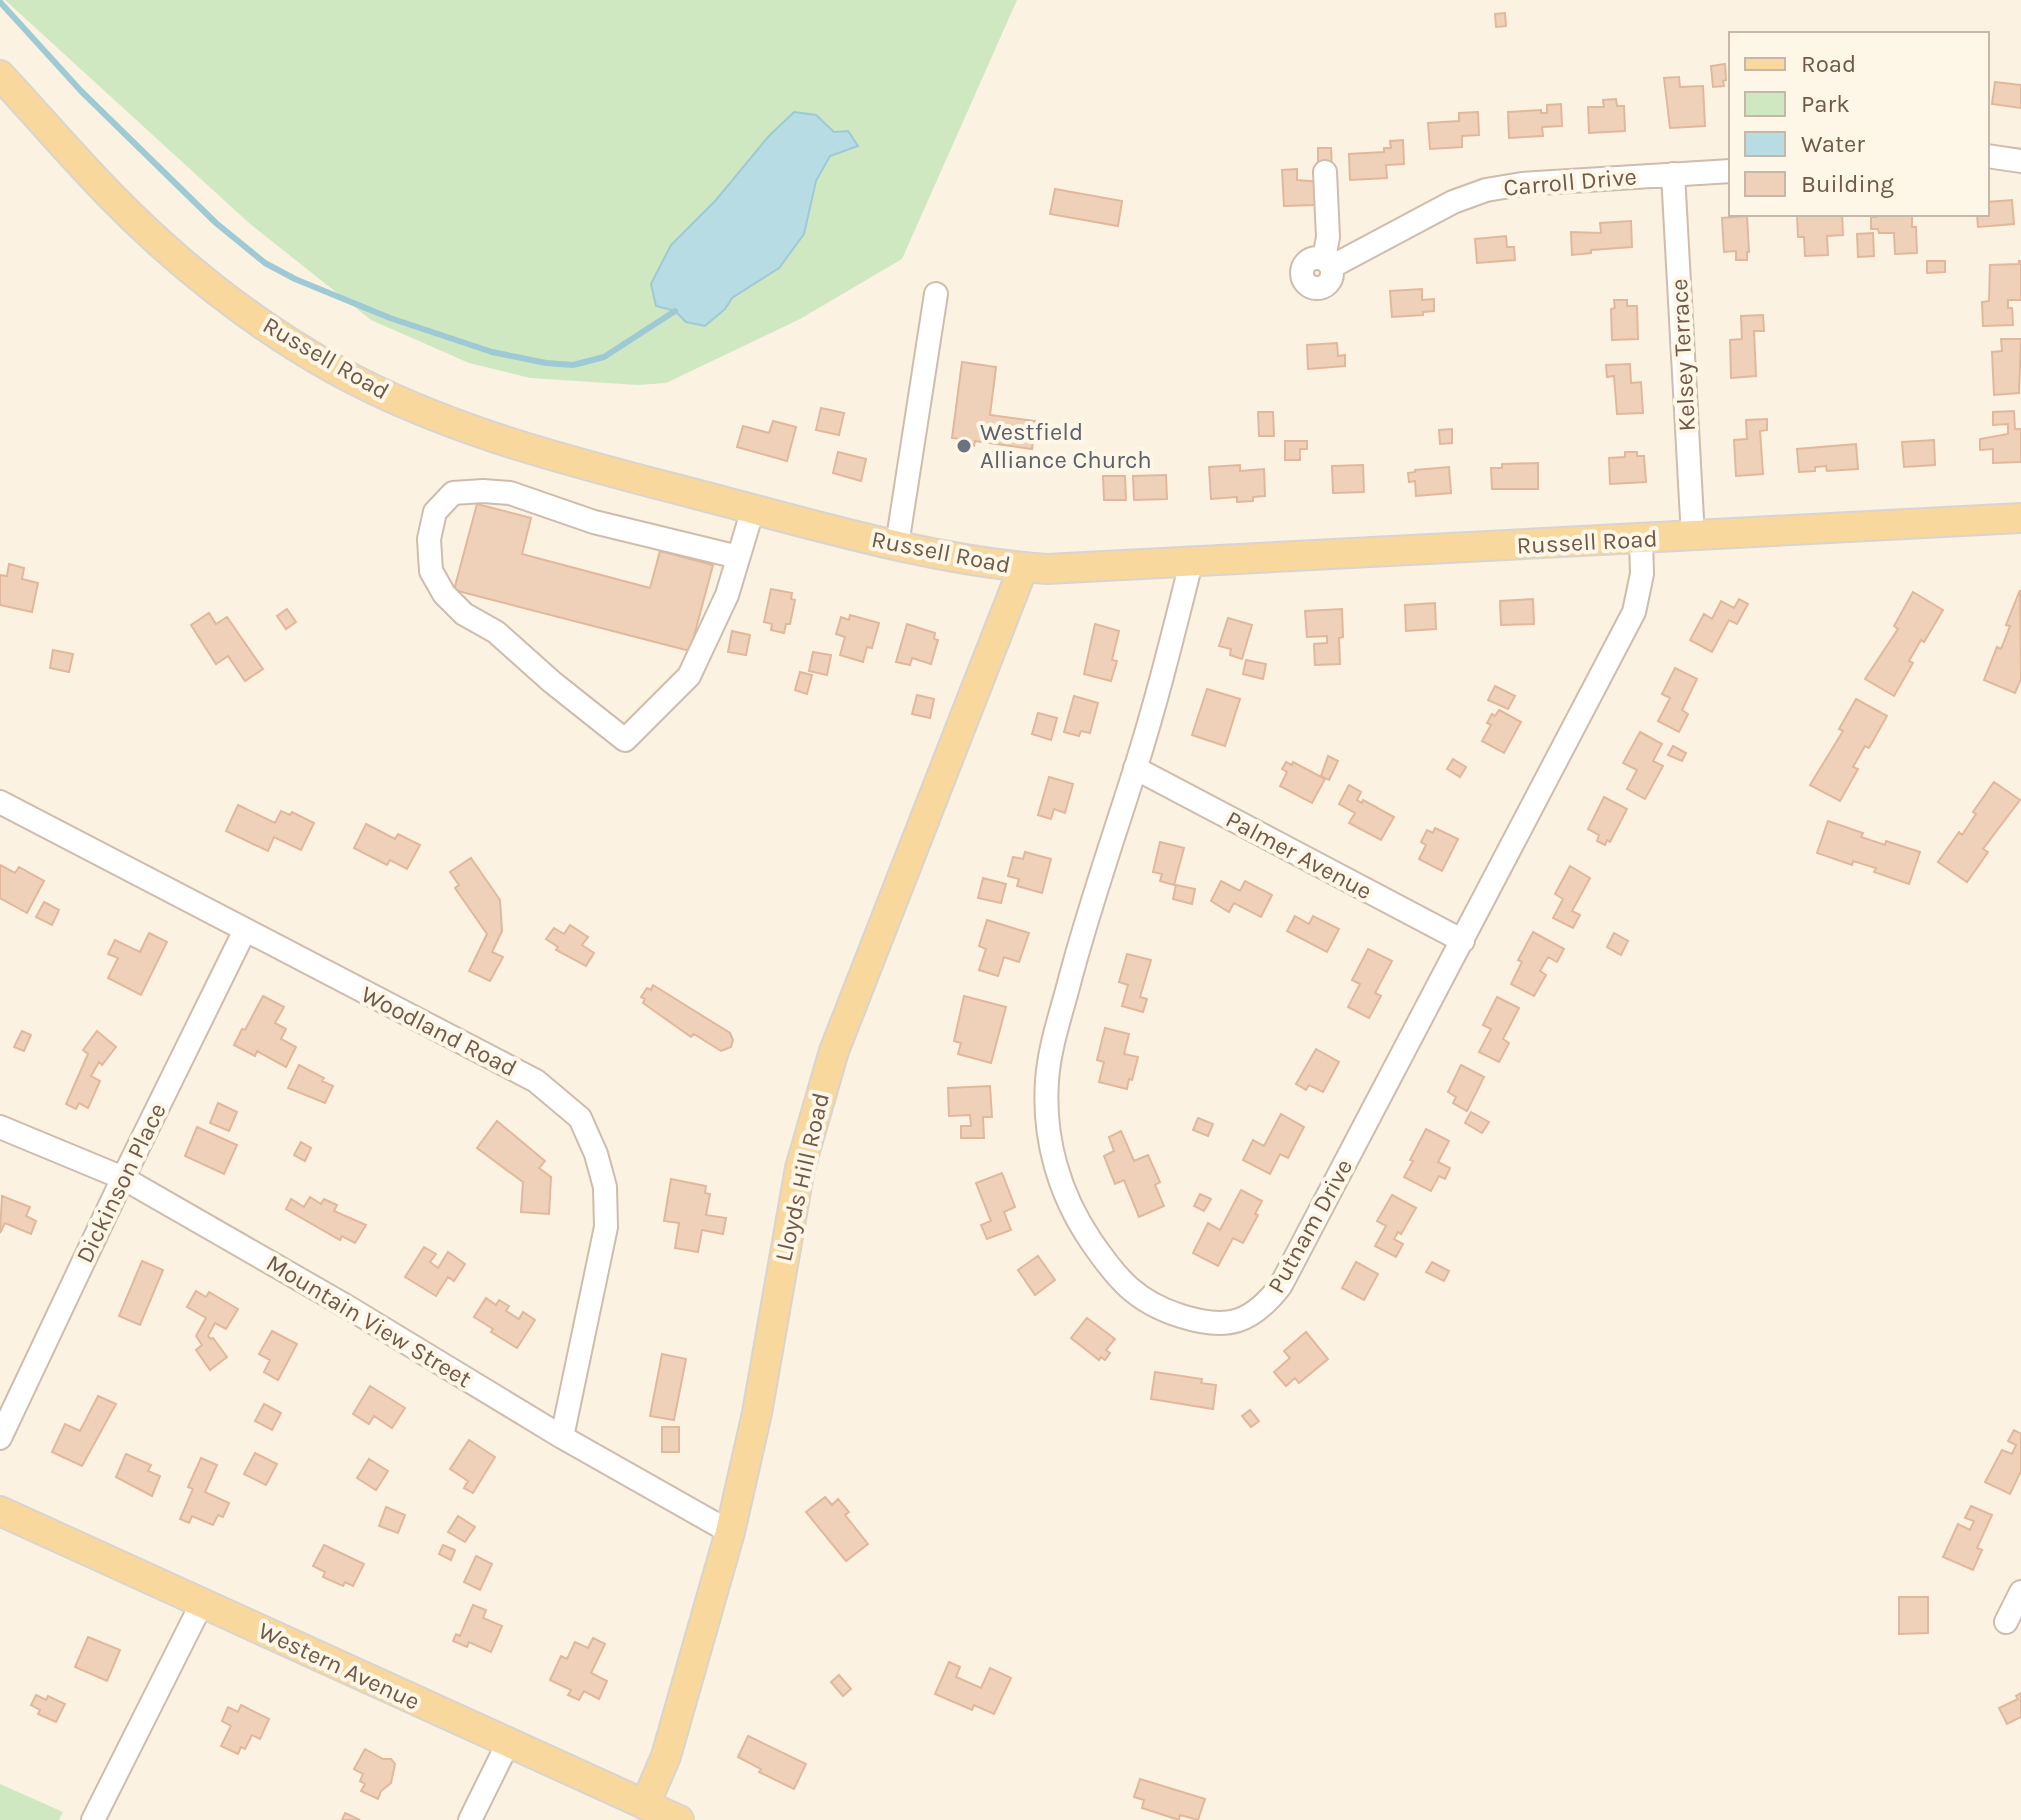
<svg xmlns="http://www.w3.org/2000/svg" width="2021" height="1820" font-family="Karla,sans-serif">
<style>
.green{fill:#cfe8c1}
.water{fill:#b7dce3;stroke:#9ecad5;stroke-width:2}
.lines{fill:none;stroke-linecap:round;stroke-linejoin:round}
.stream{stroke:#9ecad5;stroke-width:6}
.building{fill:#efd1ba;stroke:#e1b89b;stroke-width:2}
.minor-casing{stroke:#cebcac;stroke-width:26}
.major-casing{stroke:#dad4d0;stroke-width:32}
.minor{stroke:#fff;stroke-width:22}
.major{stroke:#f8d89c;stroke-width:28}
.worship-dot{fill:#6b7280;stroke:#fef6e7;stroke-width:3}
.labels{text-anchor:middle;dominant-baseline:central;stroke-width:8;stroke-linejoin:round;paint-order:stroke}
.street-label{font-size:24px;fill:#715949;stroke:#fef6e7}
.worship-label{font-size:24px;fill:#5b616d;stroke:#fef6e7;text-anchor:start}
</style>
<rect width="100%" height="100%" fill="#fbf2e2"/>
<path class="green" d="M5 0H1017L902 259 800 319 666 383 638 385 530 378 469 363 371 320 249 223Z
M0 1784 63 1812 59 1820H0Z"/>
<path class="water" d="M794 112 816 115 834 132 848 131 858 146 830 156 816 181 804 234 779 268 732 298 725 309 705 326 686 322 675 311 656 306 651 284 671 245 716 200 768 137Z"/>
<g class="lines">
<path class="stream" d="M0 2 81 91 216 223 265 263 295 279 390 318 492 352 546 363 573 365 604 357 675 311"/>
</g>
<path class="building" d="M1505 13 1506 26 1496 27 1495 14Z
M1725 64 1726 80 1723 81 1724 86 1713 87 1711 66Z
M1679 77 1680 87 1703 86 1705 126 1670 128 1664 78Z
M1995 82 2021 85V108L1992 104Z
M1616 99 1617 106H1624L1625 131 1589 133 1588 107H1604L1603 100Z
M1561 104 1562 126 1542 127 1543 136 1509 138 1508 112 1541 110V113H1547V105Z
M1478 112 1479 135 1462 136V147L1430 149 1428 123 1459 121V113Z
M1403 140 1404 164 1386 165 1387 178 1350 180 1349 154 1384 152V148H1391L1390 141Z
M1318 148H1331L1332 168H1318Z
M1297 169V180L1321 182 1322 194H1315V205L1284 206 1282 170Z
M1055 189 1122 201 1118 226 1050 214Z
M2012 200 2014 224 1978 227 1977 214H1987V202Z
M1842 214 1843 235 1827 236 1828 255 1805 256 1804 237H1798L1797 215Z
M1877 214H1912V227H1916L1917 253 1895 254 1894 233H1879L1878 229H1871V217H1877Z
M1747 216 1749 252H1747V260H1736V251L1724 252 1722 218Z
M1631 221 1632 247 1591 250V253L1572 255 1571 232 1601 233 1600 223Z
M1873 233 1874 256 1858 257 1857 234Z
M1506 236 1507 247H1514L1515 260 1477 263 1475 239Z
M1927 261H1945V272L1927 273Z
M2019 261H2021V300H2008V308H2012L2013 325 1983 326 1982 302 1989 301 1990 265 2019 264Z
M1422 289V300L1434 299V311L1423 312V315L1392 317 1390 291Z
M1614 300H1627V306H1637L1638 339 1612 340 1611 309 1615 308Z
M1763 315 1764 331H1754L1756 376 1731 378 1730 340 1742 339 1741 316Z
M2001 339H2021L2019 393 1994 395 1992 352 2002 351Z
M1337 343 1338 356 1345 355V366L1308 369 1307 345Z
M962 362 996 367 990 415 1035 421 1032 449 975 441 974 446 959 444 960 439 952 438Z
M1630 364 1631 383 1641 382 1643 413 1617 414 1614 376 1607 377 1606 365Z
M821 408 844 413 839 435 816 430Z
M2014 411 2015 429H2021V462L1993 463V449L1980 450V439L2008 434V424L1993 425V412Z
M1258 412H1273L1274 436H1259Z
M1767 419V430L1760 431 1763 474 1736 476 1734 440 1747 439 1746 420Z
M773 421 796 427 787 461 737 447 743 426 769 433Z
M1452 429V443L1440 444 1439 430Z
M1934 440 1935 465 1904 467 1902 442Z
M1285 441H1307V449H1300V460H1285Z
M1856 444 1858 469 1827 471 1826 466 1815 467V471L1799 472 1797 449Z
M838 452 866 459 861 481 833 473Z
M1625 452H1637V456H1644L1646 482 1610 484 1609 458 1625 457Z
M1538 463V489H1492L1491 468H1502V464Z
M1240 465V471L1264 469 1265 496 1253 497V501L1237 502V497L1211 499 1209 467Z
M1363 465 1364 492 1333 493 1332 466Z
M1449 467 1451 493 1416 496 1415 481 1409 482 1408 473 1415 472V470Z
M1166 475 1167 499 1134 500 1133 476Z
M1103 476H1125L1126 500H1104Z
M477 504 531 518 522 554 650 588 660 551 713 565 690 651 454 590Z
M9 564 24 568 22 579 38 583 32 612 0 605V575L7 576Z
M771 589 792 593 791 599 795 600 790 624H786L784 633 771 630 772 624 764 622Z
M2020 590 2021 679 2015 693 1984 680 1997 647 2001 649 2010 626 2006 625Z
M1913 592 1943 610 1924 642 1921 640 1909 661 1913 663 1894 696 1865 679 1898 629 1894 626Z
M1533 599 1534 624 1501 625 1500 601Z
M1739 599 1748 604 1737 624 1729 620 1712 652 1690 640 1704 614 1712 619 1721 601 1734 608Z
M1435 603 1436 629 1406 631 1405 605Z
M287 609 296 622 286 629 277 616Z
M1342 609 1343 637 1339 638 1340 664 1315 665 1314 644 1327 643V636L1307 637 1305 611Z
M209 613 216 624 227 617 263 669 245 681 228 656 216 664 191 625Z
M850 615 879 623 872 648 867 647 863 662 840 655 845 637 836 634 841 617 849 620Z
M1228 618 1252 625 1242 659 1230 655 1231 649 1219 646Z
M907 624 935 633 934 639 938 640 931 664 912 658 910 665 896 662Z
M1095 624 1119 631 1112 660 1117 661 1111 681 1084 674Z
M732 631 750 635 746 655 728 652Z
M53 650 73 654 69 672 50 668Z
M813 652 831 655 827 675 809 671Z
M1246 660 1266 664 1263 679 1243 674Z
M1675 668 1697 679 1682 710 1688 714 1679 732 1658 721 1670 698 1662 694Z
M800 672 812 675 807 694 795 690Z
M1495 686 1515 696 1508 709 1488 700Z
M1207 689 1240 699 1225 746 1192 735Z
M917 695 934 699 930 718 912 714Z
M1074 696 1098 703 1090 733 1081 731 1079 736 1064 732Z
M1856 699 1887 716 1869 748 1865 746 1853 767 1858 769 1840 801 1810 785 1843 731 1839 729Z
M1499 710 1521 722 1504 753 1482 741 1491 725 1487 723 1492 714 1495 716Z
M1038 713 1057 718 1051 740 1032 734Z
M1640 732 1662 744 1653 761 1663 766 1645 799 1627 789 1637 770 1623 763Z
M1673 746 1686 753 1682 761 1668 755Z
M1328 756 1338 761 1329 780 1321 776Z
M1453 759 1466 767 1460 777 1447 769Z
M1286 762 1292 765 1293 762 1325 779 1312 803 1280 786 1287 772 1282 769Z
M1049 777 1073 784 1065 813 1054 809 1051 819 1038 815Z
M1994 782 2020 800 1983 849 1988 852 1967 882 1938 862 1959 832 1962 835 1976 814 1973 812Z
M1349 785 1361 792 1357 800 1362 803 1363 800 1394 817 1381 840 1349 823 1355 813 1339 804Z
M1604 797 1627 809 1610 842 1607 840 1605 845 1597 841 1599 835 1588 829Z
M238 805 275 823 281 811 290 815 292 812 314 823 301 850 274 837 268 851 226 831Z
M1828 821 1863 833 1861 837 1885 845 1886 841 1920 852 1909 884 1874 872 1876 868 1853 861 1852 865 1817 853Z
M366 824 395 839 398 834 420 845 407 869 390 860 387 865 354 848Z
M1435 828 1458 839 1442 871 1419 859 1426 845 1421 842 1427 830 1433 833Z
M1160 842 1184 848 1174 885 1160 881 1162 874 1153 872Z
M1025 852 1051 859 1042 893 1017 886 1019 879 1008 876 1013 857 1023 859Z
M471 858 500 900 502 931 492 952 503 957 490 981 469 971 487 934 455 888 459 885 450 872Z
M0 865 15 873 19 867 44 881 27 913 0 898Z
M1570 866 1590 878 1572 911 1580 915 1573 928 1553 918 1563 899 1555 894Z
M983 878 1006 884 1001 903 978 898Z
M1221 881 1240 891 1245 881 1272 895 1261 917 1234 903 1229 912 1211 901Z
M1176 885 1195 889 1192 904 1173 899Z
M44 902 59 910 52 925 36 917Z
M1295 916 1309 924 1313 916 1339 929 1327 952 1287 931Z
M987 920 1029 933 1019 962 1004 957 998 976 979 970 986 949 979 946Z
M570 925 588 937 582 945 594 953 586 966 556 950 558 947 546 939 554 928 564 934Z
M1533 932 1564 949 1557 962 1548 957 1540 971 1546 975 1534 996 1511 984 1522 962 1518 960Z
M149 933 167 942 141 995 108 978 118 958 108 954 115 940 140 952Z
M1614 933 1628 941 1621 955 1607 947Z
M1368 949 1392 961 1375 993 1381 996 1369 1018 1348 1007 1360 984 1352 980Z
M1127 954 1151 960 1140 997 1147 999 1143 1012 1122 1006 1128 985 1119 982Z
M653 985 730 1033 733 1040 731 1047 721 1051 694 1034 691 1037 643 1003 645 999 641 997 647 988 651 990Z
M263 996 284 1007 275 1023 286 1029 281 1039 296 1047 286 1067 257 1051 255 1056 234 1045 242 1029 245 1030Z
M964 996 1006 1007 991 1063 958 1054 961 1043 954 1041Z
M1497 997 1519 1008 1503 1039 1509 1043 1499 1062 1479 1052 1491 1029 1483 1025Z
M1105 1028 1129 1034 1124 1054 1138 1057 1132 1080 1129 1079 1127 1089 1099 1082 1104 1062 1097 1060Z
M22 1031 31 1035 24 1051 14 1047Z
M97 1031 116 1047 102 1065 99 1062 91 1076 100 1081 88 1108 79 1103 76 1109 66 1104 88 1054 83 1050Z
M1316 1049 1339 1062 1323 1092 1309 1085 1306 1090 1296 1084Z
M299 1065 324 1078 322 1081 333 1086 325 1103 288 1088Z
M1461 1065 1484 1077 1467 1111 1453 1103 1456 1097 1448 1092Z
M990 1086 992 1117H983L984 1138H961V1126H971L970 1115 949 1116 948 1088Z
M218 1103 237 1112 229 1131 210 1123Z
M1471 1112 1489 1122 1482 1133 1465 1123Z
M1281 1114 1304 1127 1288 1158 1280 1154 1270 1174 1243 1160 1253 1140 1264 1146Z
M1198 1118 1213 1124 1208 1136 1193 1130Z
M497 1121 545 1161 539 1168 551 1177 549 1214 521 1212 523 1182 477 1148Z
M197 1127 237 1145 224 1174 185 1156Z
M1426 1129 1449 1141 1438 1162 1450 1168 1445 1179 1439 1176 1431 1191 1404 1177 1413 1161 1410 1160Z
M1121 1131 1134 1161 1148 1155 1160 1182 1155 1185 1164 1206 1139 1217 1124 1180 1115 1184 1104 1156 1114 1151 1109 1137Z
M301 1142 311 1148 305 1161 294 1155Z
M1002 1173 1015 1207 1004 1212 1011 1230 987 1239 981 1225 991 1221 976 1183Z
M671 1179 706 1186 705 1193 710 1194 706 1215 726 1218 723 1234 702 1230 698 1252 675 1248 679 1223 664 1221Z
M1241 1190 1262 1201 1255 1214 1258 1215 1243 1243 1233 1238 1218 1266 1193 1253 1208 1223 1220 1230Z
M1200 1194 1211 1199 1204 1211 1194 1206Z
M1392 1195 1416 1208 1401 1234 1398 1232 1394 1239 1403 1244 1396 1257 1375 1246 1386 1226 1377 1221Z
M2 1196 30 1207 26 1216 36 1221 31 1234 5 1223 0 1233Z
M310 1197 321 1204 324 1199 337 1205 334 1211 366 1225 355 1243 342 1236 340 1240 286 1209 291 1199 304 1207Z
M424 1247 436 1254 430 1262 438 1268 448 1252 465 1264 454 1281 448 1277 436 1296 405 1277Z
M1038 1256 1055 1280 1035 1295 1018 1270Z
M142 1261 163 1270 140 1325 119 1316Z
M1356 1262 1378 1274 1364 1300 1342 1288Z
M1432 1262 1449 1271 1444 1281 1426 1272Z
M196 1291 206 1297 209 1292 238 1309 226 1329 215 1323 208 1336 211 1339 213 1338 227 1357 210 1370 196 1350 202 1345 196 1336 206 1318 187 1307Z
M486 1298 496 1305 499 1300 509 1306 506 1311 519 1319 523 1312 535 1320 517 1348 491 1332 493 1329 474 1317Z
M1087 1318 1115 1339 1106 1350 1110 1353 1105 1360 1101 1357 1099 1360 1071 1338Z
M272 1331 297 1344 278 1380 264 1372 270 1360 259 1354Z
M1306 1332 1328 1359 1299 1383 1295 1378 1286 1386 1274 1372 1290 1358 1284 1351Z
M662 1354 686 1359 674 1420 650 1416Z
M1155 1372 1202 1379 1201 1383 1216 1385 1213 1409 1151 1399Z
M370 1386 405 1408 392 1428 374 1416 369 1424 353 1414Z
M98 1396 116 1404 82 1466 52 1452 65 1424 80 1431Z
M264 1404 281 1413 272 1430 255 1421Z
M1250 1410 1259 1421 1251 1427 1242 1416Z
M662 1427H679V1452H662Z
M2014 1430 2021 1434V1471L2010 1494 1985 1482 2002 1450 2012 1454 2016 1445 2008 1441Z
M469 1440 495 1457 473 1493 464 1488 468 1481 450 1469Z
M255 1453 277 1464 266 1485 244 1474Z
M126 1454 151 1465 148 1471 160 1476 152 1496 116 1477Z
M201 1458 217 1465 205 1492 229 1503 223 1517 218 1515 213 1525 192 1516 189 1523 180 1519 193 1489 188 1487Z
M369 1459 388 1471 376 1490 357 1478Z
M825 1497 832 1505 838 1499 849 1512 845 1515 868 1544 846 1561 806 1512Z
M1971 1506 1992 1515 1977 1548 1982 1550 1973 1570 1943 1557 1958 1524 1970 1530 1974 1521 1965 1518Z
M386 1507 405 1515 398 1533 379 1526Z
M458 1516 475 1527 465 1542 448 1532Z
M324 1545 364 1564 353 1586 345 1582 343 1586 323 1577 325 1572 313 1566Z
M443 1545 455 1550 451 1560 439 1554Z
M476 1556 492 1564 480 1590 464 1582Z
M1899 1597H1928V1633L1899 1634Z
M473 1605 486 1610 483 1618 502 1626 491 1652 469 1642 467 1647 453 1641 456 1634 460 1636Z
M88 1637 120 1650 107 1681 75 1667Z
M593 1638 605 1644 591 1673 607 1681 599 1699 584 1691 579 1700 568 1695 571 1690 550 1680 561 1656 567 1659 575 1642 588 1648Z
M949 1662 960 1667 956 1677 981 1688 990 1668 1011 1678 994 1714 974 1705 972 1710 935 1694Z
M839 1675 851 1689 843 1696 831 1682Z
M2021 1693V1717L2007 1724 1999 1708 2018 1699 2016 1696Z
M36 1695 46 1700 48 1696 65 1704 56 1722 38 1714 40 1710 31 1705Z
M241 1705 269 1719 260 1739 252 1735 245 1749 241 1747 238 1754 221 1746 231 1726 222 1721 228 1707 238 1712Z
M748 1736 806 1764 794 1789 759 1772 761 1769 738 1757Z
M365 1749 383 1759H391L395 1764 391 1783 381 1791 378 1799 361 1791 365 1784 360 1781 363 1774 354 1769Z
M1140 1779 1205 1799 1198 1820 1180 1815 1179 1820 1142 1808 1144 1800 1134 1797Z
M345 1813 360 1820H342Z"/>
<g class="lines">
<g class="minor-casing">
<path id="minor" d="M1987 156 2021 161
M1673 174 1693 537
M1302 273a15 15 0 1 1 30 0a15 15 0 1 1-30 0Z
M1324 259 1328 237 1325 172
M1331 267 1453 202 1486 190 1522 184 1731 171
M897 545 936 294
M738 557 594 522 510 493 483 491 453 493 435 512 429 539 431 571 444 594 464 614 496 632 552 682 625 740 689 676 727 595 753 509
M1191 563C1173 635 1155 708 1132 779 1110 848 1086 917 1068 987 1060 1017 1049 1049 1047 1081 1043 1138 1059 1194 1091 1241 1117 1279 1136 1302 1181 1316 1228 1331 1252 1323 1281 1285L1634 612 1642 574 1641 539
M1135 768 1463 941
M0 802 536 1081 580 1118 596 1154 605 1187 606 1227 562 1437
M0 1127 123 1178 346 1306 562 1437 730 1532
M0 1438 123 1178 245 930
M2006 1622 2021 1592
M93 1820 202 1603
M470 1820 508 1743"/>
</g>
<g class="major-casing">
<path id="major" d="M0 75C37 115 72 156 110 195 175 262 253 324 334 369 455 436 590 466 722 501 829 529 937 561 1047 569L2021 518
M0 1511 679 1820
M645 1805 666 1756 730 1532 757 1413 800 1168 834 1051 1023 568"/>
</g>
<use href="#minor" class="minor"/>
<use href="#major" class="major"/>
</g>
<circle class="worship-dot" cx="964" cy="446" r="8"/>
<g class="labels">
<g class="street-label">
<text transform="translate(1570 182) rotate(-5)">Carroll Drive</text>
<text transform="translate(1683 355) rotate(-93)">Kelsey Terrace</text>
<text transform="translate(326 358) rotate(30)">Russell Road</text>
<text transform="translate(1587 542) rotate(-3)">Russell Road</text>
<text transform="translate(941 552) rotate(11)">Russell Road</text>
<text transform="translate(1299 855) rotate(28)">Palmer Avenue</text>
<text transform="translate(439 1031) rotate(27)">Woodland Road</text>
<text transform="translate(802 1177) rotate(-77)">Lloyds Hill Road</text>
<text transform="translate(121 1183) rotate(-64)">Dickinson Place</text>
<text transform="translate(1310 1226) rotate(-61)">Putnam Drive</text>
<text transform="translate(369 1321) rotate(31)">Mountain View Street</text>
<text transform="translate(339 1666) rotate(25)">Western Avenue</text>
</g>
<g class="worship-label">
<text x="980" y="432">Westfield<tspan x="980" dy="28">Alliance Church</tspan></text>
</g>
</g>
<rect x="1729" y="32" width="260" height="184" fill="#fef6e7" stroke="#c6b7a8" stroke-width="2"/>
<rect x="1745" y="58" width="40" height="12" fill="#f8d89c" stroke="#c6b7a8" stroke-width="2"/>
<text x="1801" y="72" font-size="24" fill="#715949">Road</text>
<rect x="1745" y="92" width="40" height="24" fill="#cfe8c1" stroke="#c6b7a8" stroke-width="2"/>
<text x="1801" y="112" font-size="24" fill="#715949">Park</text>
<rect x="1745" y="132" width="40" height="24" fill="#b7dce3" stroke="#c6b7a8" stroke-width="2"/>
<text x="1801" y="152" font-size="24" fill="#715949">Water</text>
<rect x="1745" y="172" width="40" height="24" fill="#efd1ba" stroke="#c6b7a8" stroke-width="2"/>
<text x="1801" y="192" font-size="24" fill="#715949">Building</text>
</svg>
